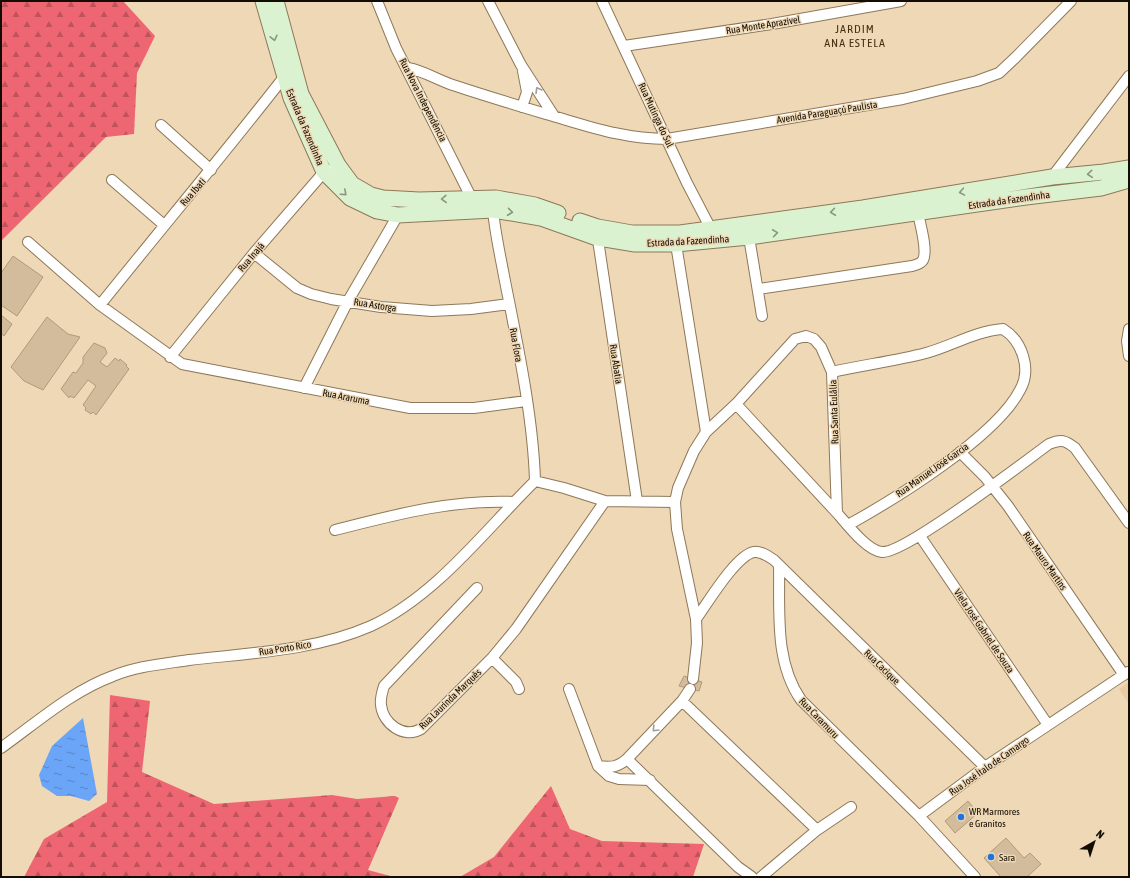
<svg xmlns="http://www.w3.org/2000/svg" width="1130" height="878" font-family="'Asap Condensed',sans-serif">
<style>
.built{fill:#e7cba4}
.forest{fill:url(#forest-firs)}
.water{fill:url(#water-ripples)}
.building{fill:#d3bc9b;stroke:#b19a7a}
.lines{fill:none;stroke-linecap:round;stroke-linejoin:round}
.street-casing{stroke:#8d7859;stroke-width:12}
.secondary-casing{stroke:#8d7859;stroke-width:17}
.street{stroke:#fff;stroke-width:10}
.secondary{stroke:#daf2cf;stroke-width:15}
.oneway{stroke:#8a967d}
.oneway2{stroke:#a19e9a}
.poi-dot{fill:#2073dd;stroke:#efd8b6;stroke-width:1.5}
.labels{text-anchor:middle;dominant-baseline:central;stroke-width:3;stroke-linejoin:round;paint-order:stroke}
.street-label{font-size:10px;fill:#130c02;stroke:#efd8b6}
.poi-label{font-size:10px;fill:#130c02;stroke:#efd8b6;text-anchor:start}
.quarter-label{font-size:12px;letter-spacing:1px;fill:#463315;stroke:#efd8b6}
</style>
<defs>
<pattern id="forest-firs" width="22" height="20" patternUnits="userSpaceOnUse"><rect width="22" height="20" fill="#ef6673"/><path d="M5 1l3.5 6h-7zM16 11l3.5 6h-7z" fill="#c0525c"/></pattern>
<pattern id="water-ripples" width="26" height="14" patternUnits="userSpaceOnUse"><rect width="26" height="14" fill="#6ba5f7"/><path d="M2 4q2-2 4 0t4 0M15 11q2-2 4 0t4 0" fill="none" stroke="#5785c6"/></pattern>
</defs>
<rect width="100%" height="100%" fill="#efd8b6"/>
<path class="built" d="M1129 682V704L1119 689Z"/>
<path class="forest" d="M1 1H123L155 36 137 73 134 134 106 137 1 241Z
M110 695 150 701 142 772 214 804 332 795 357 799 395 796 399 798 368 870 394 877H24L44 839 107 802Z
M551 786 570 829 602 841 704 844 693 877H460L494 857Z"/>
<path class="water" d="M83 718 97 794 89 801 71 796H57L42 786 39 775 52 746Z"/>
<path class="building" d="M13 256 43 277 17 316 1 305V273Z
M1 315 12 324 4 336 1 333Z
M47 317 68 334 80 337 43 390 24 381 11 367Z
M94 343 105 348 107 353 100 362 107 367 115 358 119 361 120 359 127 365 126 366 129 369 96 415 93 412 91 414 85 410 86 408 83 405 96 386 88 380 74 398 70 396 69 398 61 389 73 372 76 373 83 363V357Z
M684 676 702 682 699 691 679 686Z
M968 801 978 813 955 833 945 821Z
M1006 838 1024 858 1030 853 1041 864 1027 877H1001L984 858Z"/>
<g class="lines">
<g class="street-casing">
<path id="street" d="M377 1 396 48 474 203
M488 1 521 65 554 116
M602 1 687 183 711 229
M624 46 772 24 901 1
M408 68C425 71 439 81 456 86 486 96 516 105 546 114 588 126 623 139 667 139L903 99 977 81 999 73 1015 58 1071 1
M522 107 527 92 523 71
M161 125 211 170
M1052 177 1129 76
M112 180 164 225
M493 210C495 233 500 254 504 276 517 342 533 415 535 481
M597 233 637 501
M749 237 762 316
M28 242 100 305 182 364 410 408H474L526 401
M676 244 706 432
M254 253 297 288 311 294 331 299 381 307 432 311 471 309 509 304
M759 289 912 266C915 265 921 264 923 260 928 250 920 224 918 213
M100 305C161 229 224 154 284 77
M1129 329 1127 341 1129 356
M170 357 254 253 324 172 329 170
M832 372C863 365 895 361 926 353 952 346 975 331 1003 329 1022 341 1032 369 1020 390 996 437 895 499 848 525
M304 388 348 301 398 215
M736 404 837 513
M960 452 985 477 1008 506 1124 675
M535 481 564 488 605 501 675 502
M335 530C394 515 453 499 514 502
M920 536 1048 725
M779 565C780 611 774 661 801 700L919 816 975 877
M477 588 384 686C382 693 380 698 381 705 383 724 404 739 421 729L492 658 516 629 605 501
M696 619C707 604 736 555 754 552 761 551 768 556 774 560L985 767
M492 658 516 682 519 689
M693 679 697 643 696 619 677 529 675 502 678 488 694 451 706 432 736 404 795 339 806 336 814 339 821 347 832 372 837 513C847 524 867 551 882 552 905 554 1024 462 1049 444 1061 439 1065 440 1075 448L1129 523
M569 689 598 766 609 776 619 779 650 780
M682 701 817 830
M1 748C36 723 72 691 113 676 137 666 163 664 189 660 249 653 314 651 371 626 436 596 485 530 535 481
M627 759 738 867 752 877
M598 766C611 768 618 767 627 759L682 701 690 689
M919 816 985 767 1128 672
M761 877 817 830 851 807"/>
</g>
<g class="secondary-casing">
<path id="secondary" d="M263 1 291 98 324 172 350 198 377 211 398 215 493 210 541 218 597 238 611 240 635 244H676L749 237 1026 197 1101 188 1129 180
M276 1 301 94 338 165 352 184 371 195 383 198 419 200 496 198 535 205 558 213
M580 221 598 227 632 233H680L863 208 1052 177 1104 172 1129 168"/>
</g>
<use href="#street" class="street"/>
<use href="#secondary" class="secondary"/>
</g>
<defs><path id="oneway-chevron" d="M-2-3.5L2.5 0L-2 3.5" fill="none" stroke-width="1.6" stroke-linecap="round" stroke-linejoin="round"/></defs>
<g class="oneway">
<use href="#oneway-chevron" transform="translate(274 38) rotate(77)"/>
<use href="#oneway-chevron" transform="translate(1090 174) rotate(175)"/>
<use href="#oneway-chevron" transform="translate(962 192) rotate(170)"/>
<use href="#oneway-chevron" transform="translate(344 193) rotate(42)"/>
<use href="#oneway-chevron" transform="translate(444 199) rotate(178)"/>
<use href="#oneway-chevron" transform="translate(510 212) rotate(7)"/>
<use href="#oneway-chevron" transform="translate(833 212) rotate(172)"/>
<use href="#oneway-chevron" transform="translate(775 233) rotate(-8)"/>
</g>
<g class="oneway2">
<use href="#oneway-chevron" transform="translate(538 90) rotate(-121)"/>
<use href="#oneway-chevron" transform="translate(655 729) rotate(134)"/>
</g>
<g class="poi-dot">
<circle cx="961" cy="817" r="4"/>
<circle cx="991" cy="857" r="4"/>
</g>
<g class="labels">
<g class="street-label">
<text transform="translate(763 25) rotate(-9)">Rua Monte Aprazivel</text>
<text transform="translate(423 100) rotate(63)">Rua Nova Independência</text>
<text transform="translate(827 112) rotate(-9)">Avenida Paraguaçú Paulista</text>
<text transform="translate(656 115) rotate(65)">Rua Mutinga do Sul</text>
<text transform="translate(305 127) rotate(67)">Estrada da Fazendinha</text>
<text transform="translate(193 192) rotate(-49)">Rua Ibati</text>
<text transform="translate(1009 200) rotate(-8)">Estrada da Fazendinha</text>
<text transform="translate(688 241) rotate(-3)">Estrada da Fazendinha</text>
<text transform="translate(251 257) rotate(-50)">Rua Inajá</text>
<text transform="translate(375 305) rotate(9)">Rua Astorga</text>
<text transform="translate(516 345) rotate(80)">Rua Flora</text>
<text transform="translate(616 364) rotate(81)">Rua Abatia</text>
<text transform="translate(346 397) rotate(11)">Rua Araruma</text>
<text transform="translate(834 412) rotate(-92)">Rua Santa Eulâlia</text>
<text transform="translate(932 470) rotate(-35)">Rua Manuel José Garcia</text>
<text transform="translate(1045 561) rotate(55)">Rua Mauro Martins</text>
<text transform="translate(984 631) rotate(56)">Viela José Gabriel de Souza</text>
<text transform="translate(285 648) rotate(-9)">Rua Porto Rico</text>
<text transform="translate(882 667) rotate(44)">Rua Cacique</text>
<text transform="translate(450 699) rotate(-44)">Rua Laurinda Marquês</text>
<text transform="translate(819 718) rotate(46)">Rua Caramuru</text>
<text transform="translate(989 766) rotate(-35)">Rua José Ítalo de Camargo</text>
</g>
<g class="poi-label">
<text x="969" y="811">WR Marmores<tspan x="969" dy="12">e Granitos</tspan></text>
<text x="999" y="857">Sara</text>
</g>
<g class="quarter-label">
<text x="855" y="29">JARDIM<tspan x="855" dy="14">ANA ESTELA</tspan></text>
</g>
</g>
<rect width="1130" height="878" fill="none" stroke="#130c02" stroke-width="4"/>
<g transform="translate(1094 842) rotate(39)" stroke="#efd8b6" stroke-width="3" paint-order="stroke">
<path d="M0-3L7 15L0 10L-7 15Z" fill="#130c02"/>
<text y="-6" font-size="11" font-weight="bold" text-anchor="middle" fill="#130c02">N</text>
</g>
</svg>
